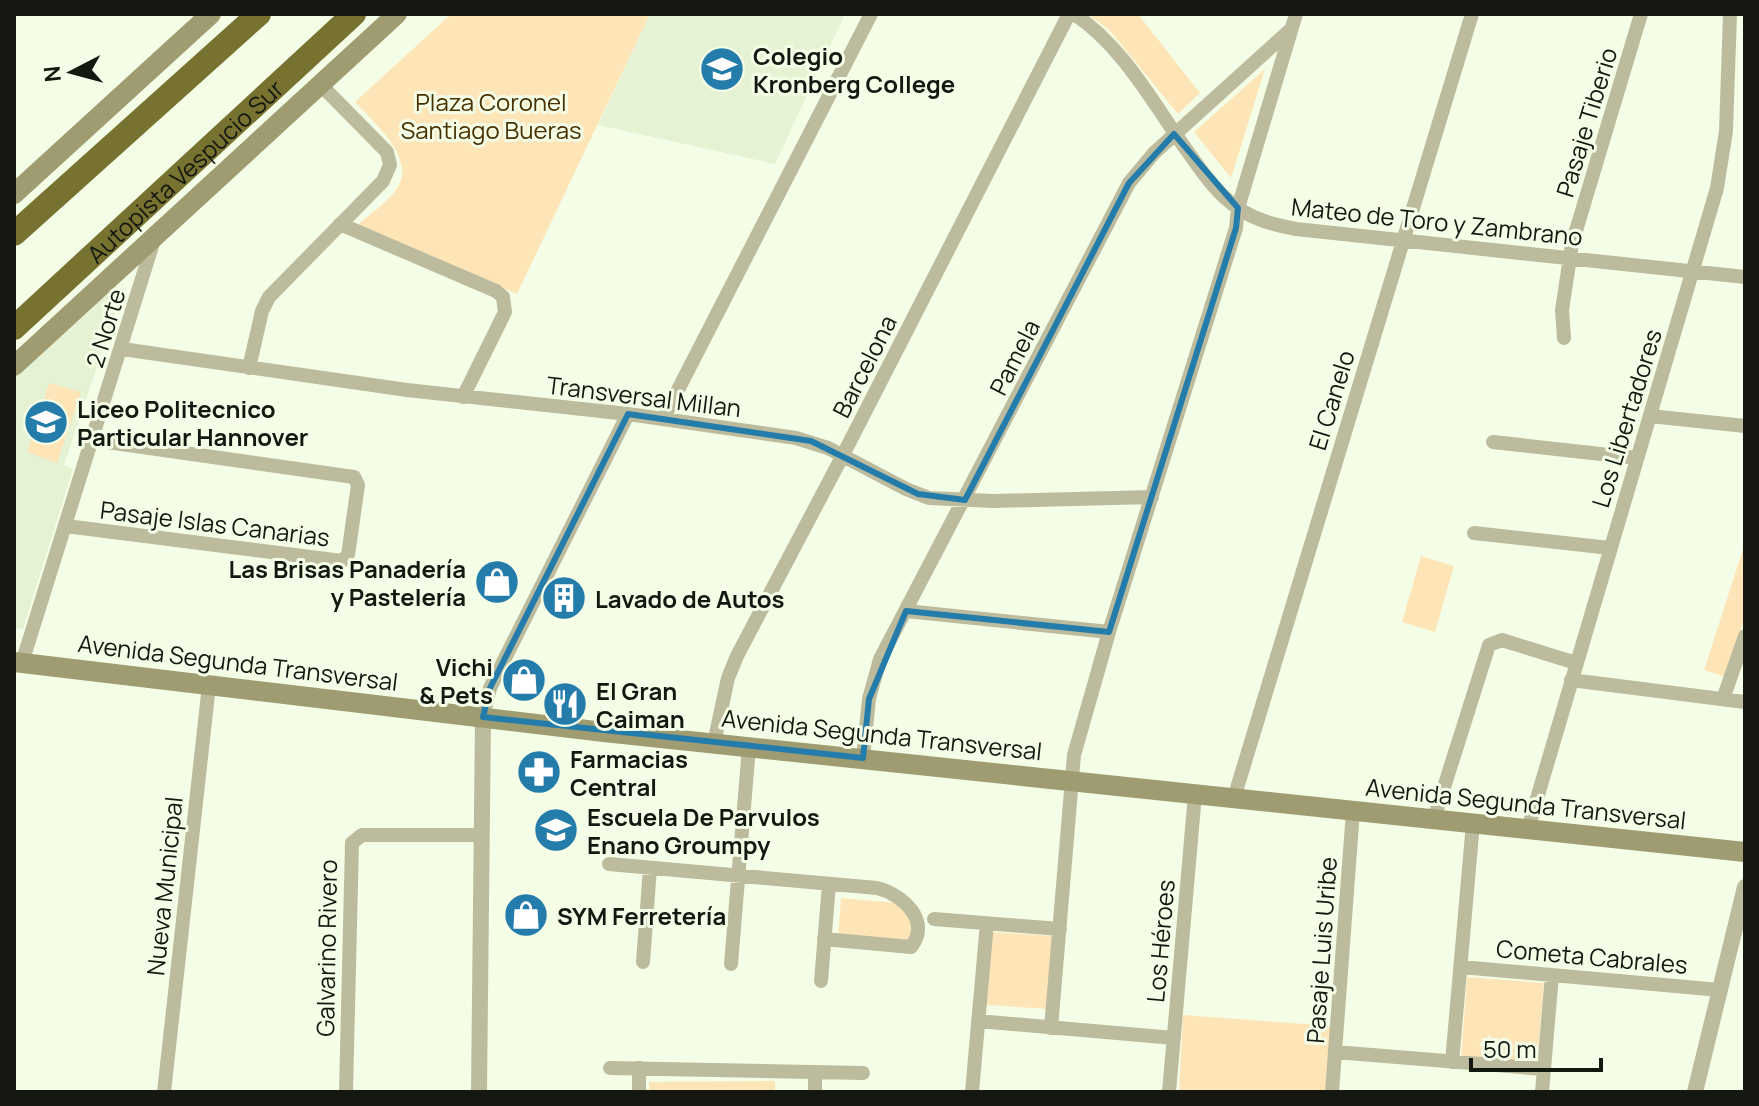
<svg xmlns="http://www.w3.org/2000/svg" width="1759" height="1106" font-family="Manrope,sans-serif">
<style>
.built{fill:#e5f2d4}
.green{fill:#fee5b8}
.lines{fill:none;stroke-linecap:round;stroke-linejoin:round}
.minor{stroke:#bdbb9e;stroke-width:14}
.tertiary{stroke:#bdbb9e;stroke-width:16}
.secondary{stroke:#9f9c71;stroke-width:20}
.motorway{stroke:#787230;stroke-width:24}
.marked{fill:none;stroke:#247cab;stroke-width:6;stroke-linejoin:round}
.labels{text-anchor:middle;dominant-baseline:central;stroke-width:6;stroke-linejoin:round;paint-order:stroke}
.poi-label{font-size:24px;font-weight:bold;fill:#151810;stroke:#f4fee7;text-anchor:start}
.park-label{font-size:24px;fill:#483100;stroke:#f4fee7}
.street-label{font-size:24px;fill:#151810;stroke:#f4fee7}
</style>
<rect width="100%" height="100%" fill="#f4fee7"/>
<path class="built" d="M650 14H845L775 164 598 125Z
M115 286 122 292 64 465 73 469 23 629 14 628V378Z"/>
<path class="green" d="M451 14H650L517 294 355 227C368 215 388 203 397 188 417 158 373 122 355 102Z
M1088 14H1138L1200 93 1178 114 1110 31Z
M1265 69 1231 178 1194 132Z
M49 383 81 392 57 463 27 452Z
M1745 543V617L1726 677 1704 670Z
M1421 556 1454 566 1435 632 1402 622Z
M841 898 897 903 913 920 912 942 838 937Z
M992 932 1053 936 1048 1009 987 1005Z
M1467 977 1544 983 1537 1064 1461 1058Z
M1183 1015 1333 1026 1325 1092H1179Z
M775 1081V1092H649V1082Z"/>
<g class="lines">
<path class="minor" d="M1074 14C1124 47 1154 105 1188 152 1203 173 1217 194 1238 208 1255 220 1275 225 1296 229L1745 277
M340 224 496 291 503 297 505 312 463 397
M1564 338 1562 310 1572 244 1641 14
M122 349 407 390 628 414 796 438 828 448 906 489 929 498 993 501 1152 497
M249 368 262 311 269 297 383 181 390 165 387 152 320 84
M1650 416 1745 426
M663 419 871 14
M1493 442 1637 458
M66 526 342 561 348 555 358 485 354 477 93 440
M1474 533 1610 548
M906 611 1109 632
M22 663 154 240
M1571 680 1745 702
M1723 699 1745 636
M483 717 490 688 628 414
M714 743 728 678 737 656 843 455 1069 14
M863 758 869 699 880 659 1129 183 1154 153 1289 31
M1234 798 1472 14
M1434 819 1489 645 1502 640 1576 663
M1528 829 1717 188 1726 131 1730 14
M609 864 877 888C902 894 932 921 911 947L824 939
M934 919 1060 929
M643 962 650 868
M731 964 749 747
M1461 967 1720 990
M821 981 829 884
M978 1021 1174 1038
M1051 1028 1074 755 1109 632 1236 228 1238 208 1296 14
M1335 1052 1544 1069
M1452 1062 1473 823
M610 1068 863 1073
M164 1092 209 685
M346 1092 352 843 362 835H482
M639 1092V1068
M815 1092V1072
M972 1092 987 923
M1169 1092 1195 794
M1332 1092 1353 811
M1542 1092 1552 975"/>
<path class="tertiary" d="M479 1092 483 717
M1695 1092 1745 887"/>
<path class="secondary" d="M14 194 211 14
M14 366 397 14
M14 662 604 732 1745 852"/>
<g class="motorway">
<path d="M14 234 259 14"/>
<path id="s1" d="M14 328 354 14"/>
</g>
</g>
<path class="marked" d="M1174 134 1238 208 1236 228 1109 632 906 611 869 699 863 758 483 717 490 688 628 414 811 441 918 494 965 500 1129 183Z"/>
<defs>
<g id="school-disc" transform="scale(2.3)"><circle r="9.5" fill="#247cab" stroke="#f4fee7"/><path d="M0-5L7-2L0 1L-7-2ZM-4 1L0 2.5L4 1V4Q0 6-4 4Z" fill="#fff"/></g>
<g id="shop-disc" transform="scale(2.3)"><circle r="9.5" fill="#247cab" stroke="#f4fee7"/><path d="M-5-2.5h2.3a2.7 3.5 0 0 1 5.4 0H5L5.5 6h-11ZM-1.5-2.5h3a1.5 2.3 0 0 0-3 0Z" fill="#fff"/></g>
<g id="building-disc" transform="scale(2.3)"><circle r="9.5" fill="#247cab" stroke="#f4fee7"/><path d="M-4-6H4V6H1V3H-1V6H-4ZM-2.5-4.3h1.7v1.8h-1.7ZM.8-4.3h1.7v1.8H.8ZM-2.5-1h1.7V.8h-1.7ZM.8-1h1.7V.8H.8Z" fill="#fff"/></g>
<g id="restaurant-disc" transform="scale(2.3)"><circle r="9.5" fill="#247cab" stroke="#f4fee7"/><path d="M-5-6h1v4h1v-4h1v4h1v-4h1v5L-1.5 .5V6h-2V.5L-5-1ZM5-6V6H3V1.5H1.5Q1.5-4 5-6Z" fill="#fff"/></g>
<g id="pharmacy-disc" transform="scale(2.3)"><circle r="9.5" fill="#247cab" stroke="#f4fee7"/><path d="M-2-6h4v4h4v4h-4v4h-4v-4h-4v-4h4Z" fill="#fff"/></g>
</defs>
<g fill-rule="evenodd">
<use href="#school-disc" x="722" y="69"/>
<use href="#school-disc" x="46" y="422"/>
<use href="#shop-disc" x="497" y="582"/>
<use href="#building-disc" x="564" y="598"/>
<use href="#shop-disc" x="524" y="680"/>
<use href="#restaurant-disc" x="565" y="704"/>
<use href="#pharmacy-disc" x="539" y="772"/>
<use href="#school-disc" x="556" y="830"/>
<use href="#shop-disc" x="526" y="915"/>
</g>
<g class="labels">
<g class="poi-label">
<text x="753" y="55">Colegio<tspan x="753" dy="28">Kronberg College</tspan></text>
<text x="77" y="408">Liceo Politecnico<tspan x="77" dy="28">Particular Hannover</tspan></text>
<text x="466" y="568" text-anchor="end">Las Brisas Panadería<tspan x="466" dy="28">y Pastelería</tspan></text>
<text x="595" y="598">Lavado de Autos</text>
<text x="493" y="666" text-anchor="end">Vichi<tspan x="493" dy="28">&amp; Pets</tspan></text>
<text x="596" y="690">El Gran<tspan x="596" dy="28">Caiman</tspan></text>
<text x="570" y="758">Farmacias<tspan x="570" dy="28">Central</tspan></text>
<text x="587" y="816">Escuela De Parvulos<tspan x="587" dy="28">Enano Groumpy</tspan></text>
<text x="557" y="915">SYM Ferretería</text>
</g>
<g class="park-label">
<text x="491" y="101">Plaza Coronel<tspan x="491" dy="28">Santiago Bueras</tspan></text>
</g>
<g class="street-label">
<text transform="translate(1586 122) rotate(-73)">Pasaje Tiberio</text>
<text stroke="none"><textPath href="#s1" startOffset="232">Autopista Vespucio Sur</textPath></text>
<text transform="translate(1437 221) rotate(6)">Mateo de Toro y Zambrano</text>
<text transform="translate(105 328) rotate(-73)">2 Norte</text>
<text transform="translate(1014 357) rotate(-63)">Pamela</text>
<text transform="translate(864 366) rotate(-63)">Barcelona</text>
<text transform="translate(644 396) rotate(7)">Transversal Millan</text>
<text transform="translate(1331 400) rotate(-73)">El Canelo</text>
<text transform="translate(1626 418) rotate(-73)">Los Libertadores</text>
<text transform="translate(215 523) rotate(7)">Pasaje Islas Canarias</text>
<text transform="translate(238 662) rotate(7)">Avenida Segunda Transversal</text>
<text transform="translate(882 734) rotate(6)">Avenida Segunda Transversal</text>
<text transform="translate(1526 803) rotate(6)">Avenida Segunda Transversal</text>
<text transform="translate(164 886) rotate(-84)">Nueva Municipal</text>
<text transform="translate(1160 941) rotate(-85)">Los Héroes</text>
<text transform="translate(326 948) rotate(-89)">Galvarino Rivero</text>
<text transform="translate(1321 950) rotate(-86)">Pasaje Luis Uribe</text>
<text transform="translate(1592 956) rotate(5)">Cometa Cabrales</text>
</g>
</g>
<rect width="1759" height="1106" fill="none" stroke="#151810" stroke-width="32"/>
<g transform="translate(72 72) rotate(264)" stroke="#f4fee7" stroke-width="6" paint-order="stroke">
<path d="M0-6L14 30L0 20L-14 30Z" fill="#151810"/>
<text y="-12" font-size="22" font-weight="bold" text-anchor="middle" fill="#151810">N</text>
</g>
<path d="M1471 1058v12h130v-12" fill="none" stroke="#151810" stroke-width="4"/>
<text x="1483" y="1058" font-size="24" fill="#151810" stroke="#f4fee7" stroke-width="6" paint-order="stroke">50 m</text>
</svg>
